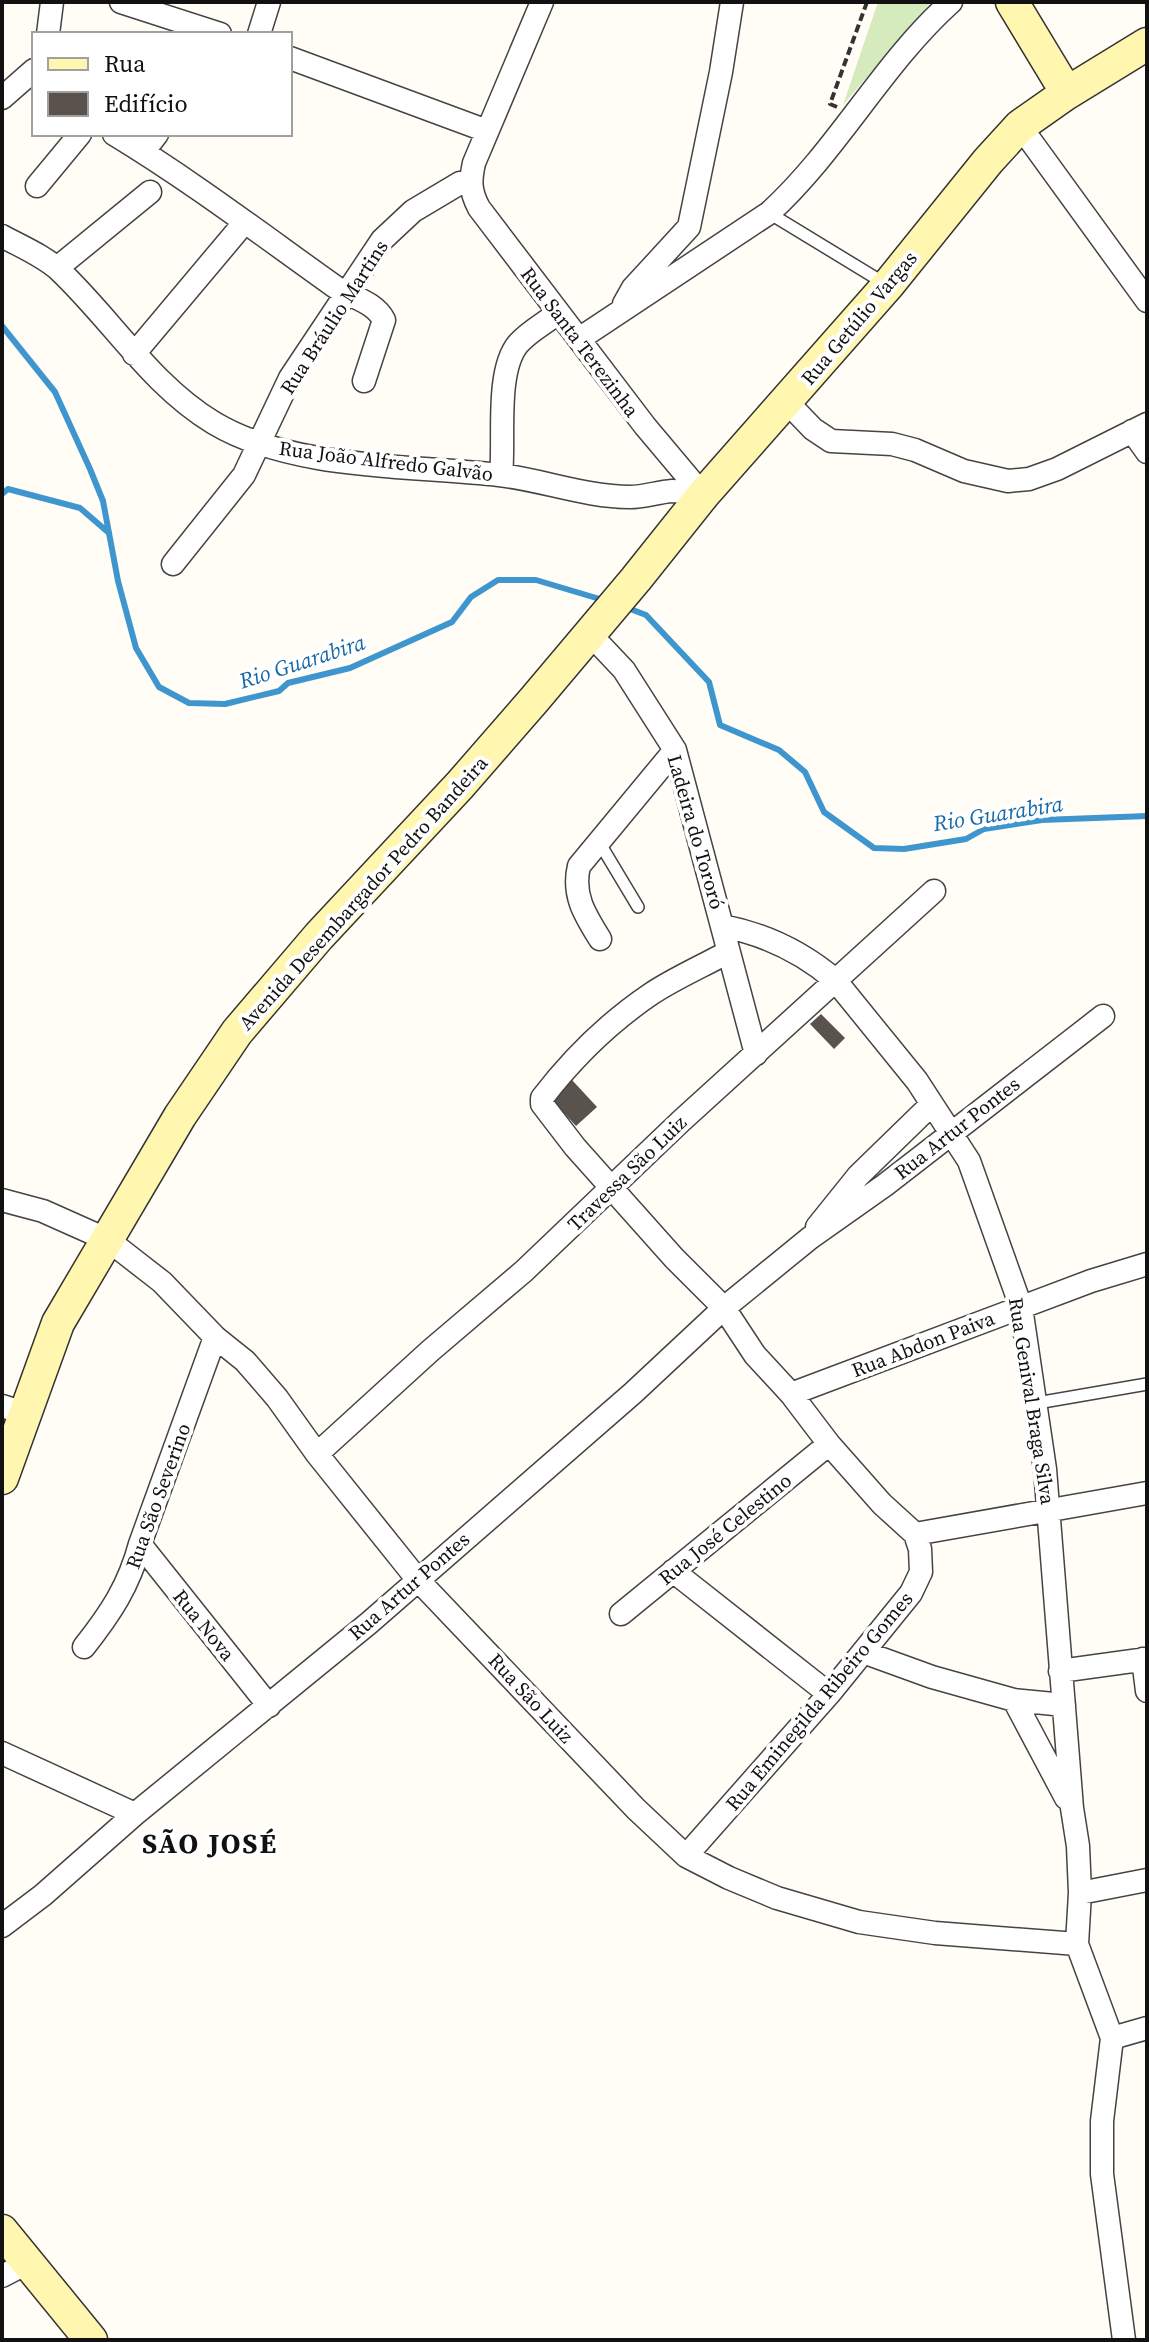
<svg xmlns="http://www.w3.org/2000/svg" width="1149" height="2342" font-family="'Source Serif 4',serif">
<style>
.green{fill:#d5ebbd}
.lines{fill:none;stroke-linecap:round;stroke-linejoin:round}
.stream{stroke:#3f96cf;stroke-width:6}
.building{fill:#5a524d}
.lane-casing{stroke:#444;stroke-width:14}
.street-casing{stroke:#444;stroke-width:25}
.secondary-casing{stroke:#333;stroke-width:35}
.path{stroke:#333;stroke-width:4;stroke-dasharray:8 4;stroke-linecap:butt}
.lane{stroke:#fff;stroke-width:11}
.street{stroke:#fff;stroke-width:22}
.secondary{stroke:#fff6b0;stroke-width:32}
.labels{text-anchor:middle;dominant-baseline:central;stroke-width:8;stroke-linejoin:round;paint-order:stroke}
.street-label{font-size:20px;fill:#111;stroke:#fff}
.water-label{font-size:22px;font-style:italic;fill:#1768a6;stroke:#fff}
.district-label{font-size:28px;font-weight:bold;letter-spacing:2px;fill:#111;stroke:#fff}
</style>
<rect width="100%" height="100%" fill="#fffdf5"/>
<path class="green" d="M878 2H931L843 105Z"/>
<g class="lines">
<path class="stream" d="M2 326 55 392 90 469 103 501 118 581 136 648 159 687 189 703 225 704 279 691 288 683 350 668 452 622 471 597 498 580H536L603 600
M2 494 8 489 80 508 109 533
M625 607 646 615 709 682 720 725 779 750 805 772 824 812 874 848 904 849 966 839 984 829 1042 820 1147 816"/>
</g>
<path class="building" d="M821 1014 845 1038 834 1049 810 1024Z
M572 1080 597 1107 576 1126 551 1099Z"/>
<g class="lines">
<g class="lane-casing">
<path id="lane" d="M769 213 884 283
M599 842 638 907
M1037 1403 1147 1384"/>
</g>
<g class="street-casing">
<path id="street" d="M121 2 220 34
M542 2 474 163C470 181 470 191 479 208L645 426 703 495
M48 34 52 2
M259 34 269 2
M290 58 487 131
M2 98 34 70
M1020 126 1147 301
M114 134C190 180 261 234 334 286 350 297 374 301 384 320L364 381
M143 152 157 134
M37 186 80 134
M2 236C20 246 44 256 59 270 112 320 151 385 214 423 293 470 409 465 499 475 543 480 586 497 630 497 644 497 658 492 672 491 682 491 693 493 703 495
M57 268 150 192
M624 304 633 288 689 227 721 72 732 2
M579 339 769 213C838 150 882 64 951 2
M134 354 244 223
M787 402 813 429 831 441 892 444 915 450 964 471 1008 481 1029 479 1057 469 1147 424
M1132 431 1147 452
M501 475C505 441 495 372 518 344 528 332 545 323 558 313
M173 564 244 475 290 378 382 240 413 211 460 183 470 182
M589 633 624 670 675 750 756 1054
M722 926C765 934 802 952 835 980L917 1081 969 1161 1021 1307 1045 1469 1072 1808 1078 1846 1080 1893 1077 1944 1112 2038 1102 2121V2174L1124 2340
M600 939C585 915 572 895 579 866L675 750
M2 1200 43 1211 108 1240 162 1282 215 1337 245 1361 277 1398 317 1454 418 1580 636 1809 686 1856 729 1878 777 1898 859 1922 935 1933 1077 1944
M817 1227 858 1176 932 1104
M791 1394 1091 1281 1147 1264
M2 1406 24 1413
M317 1454 430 1351 524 1271 680 1122 934 891
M915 1534 1147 1493
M140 1544 269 1706
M673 1571 829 1694
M621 1614 829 1444
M84 1647C110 1614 129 1586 140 1544L215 1337
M863 1652 932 1677 1014 1700 1064 1705
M1143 1659 1147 1691
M1060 1671 1147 1659
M1014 1700 1066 1798
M2 1753 135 1814
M686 1856 829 1694 911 1593 921 1572 920 1549 915 1534 882 1504 829 1444 791 1394 755 1355 724 1308 674 1258 575 1147 542 1104V1098C572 1059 611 1021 651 994 675 978 703 966 728 952
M1080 1893 1147 1880
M2 1926 43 1895 135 1814 369 1623 633 1393 724 1308 810 1238 885 1185 1103 1016
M1112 2038 1147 2028
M2 2276 29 2262"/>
</g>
<g class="secondary-casing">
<path id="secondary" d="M1012 2 1067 93
M2 1478 58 1323 180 1116 237 1032 319 936 460 785 534 700 636 579 703 495 888 285 988 161 1020 126 1067 93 1147 44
M2 2231 91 2340"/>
</g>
<path class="path" d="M837 107 830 104 867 2"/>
<use href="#lane" class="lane"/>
<use href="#street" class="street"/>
<use href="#secondary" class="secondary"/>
</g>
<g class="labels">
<g class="street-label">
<text transform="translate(334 317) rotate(-57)">Rua Bráulio Martins</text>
<text transform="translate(859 318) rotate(-50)">Rua Getúlio Vargas</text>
<text transform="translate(580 342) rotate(53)">Rua Santa Terezinha</text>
<text transform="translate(386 461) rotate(7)">Rua João Alfredo Galvão</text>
<text transform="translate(696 832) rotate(74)">Ladeira do Tororó</text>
<text transform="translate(363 893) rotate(-48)">Avenida Desembargador Pedro Bandeira</text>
<text transform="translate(957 1128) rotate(-38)">Rua Artur Pontes</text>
<text transform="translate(627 1173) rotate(-44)">Travessa São Luiz</text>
<text transform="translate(923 1344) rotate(-21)">Rua Abdon Paiva</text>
<text transform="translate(1032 1401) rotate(81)">Rua Genival Braga Silva</text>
<text transform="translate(158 1496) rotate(-70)">Rua São Severino</text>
<text transform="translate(725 1529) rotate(-39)">Rua José Celestino</text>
<text transform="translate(409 1586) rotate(-41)">Rua Artur Pontes</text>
<text transform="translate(204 1625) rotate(51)">Rua Nova</text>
<text transform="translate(531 1698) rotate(47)">Rua São Luiz</text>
<text transform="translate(819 1701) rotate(-50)">Rua Eminegilda Ribeiro Gomes</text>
</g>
<g class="water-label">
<text transform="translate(302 661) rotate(-18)">Rio Guarabira</text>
<text transform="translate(998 813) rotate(-9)">Rio Guarabira</text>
</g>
<g class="district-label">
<text x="210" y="1843">SÃO JOSÉ</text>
</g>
</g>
<rect width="1149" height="2342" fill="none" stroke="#111111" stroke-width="8"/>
<rect x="32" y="32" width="260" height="104" fill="#ffffff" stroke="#a0a0a0" stroke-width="2"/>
<rect x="48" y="58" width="40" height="12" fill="#fff6b0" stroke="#a0a0a0" stroke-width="2"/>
<text x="104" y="72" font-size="24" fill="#111111">Rua</text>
<rect x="48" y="92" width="40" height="24" fill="#5a524d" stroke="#a0a0a0" stroke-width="2"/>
<text x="104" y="112" font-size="24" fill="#111111">Edifício</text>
</svg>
